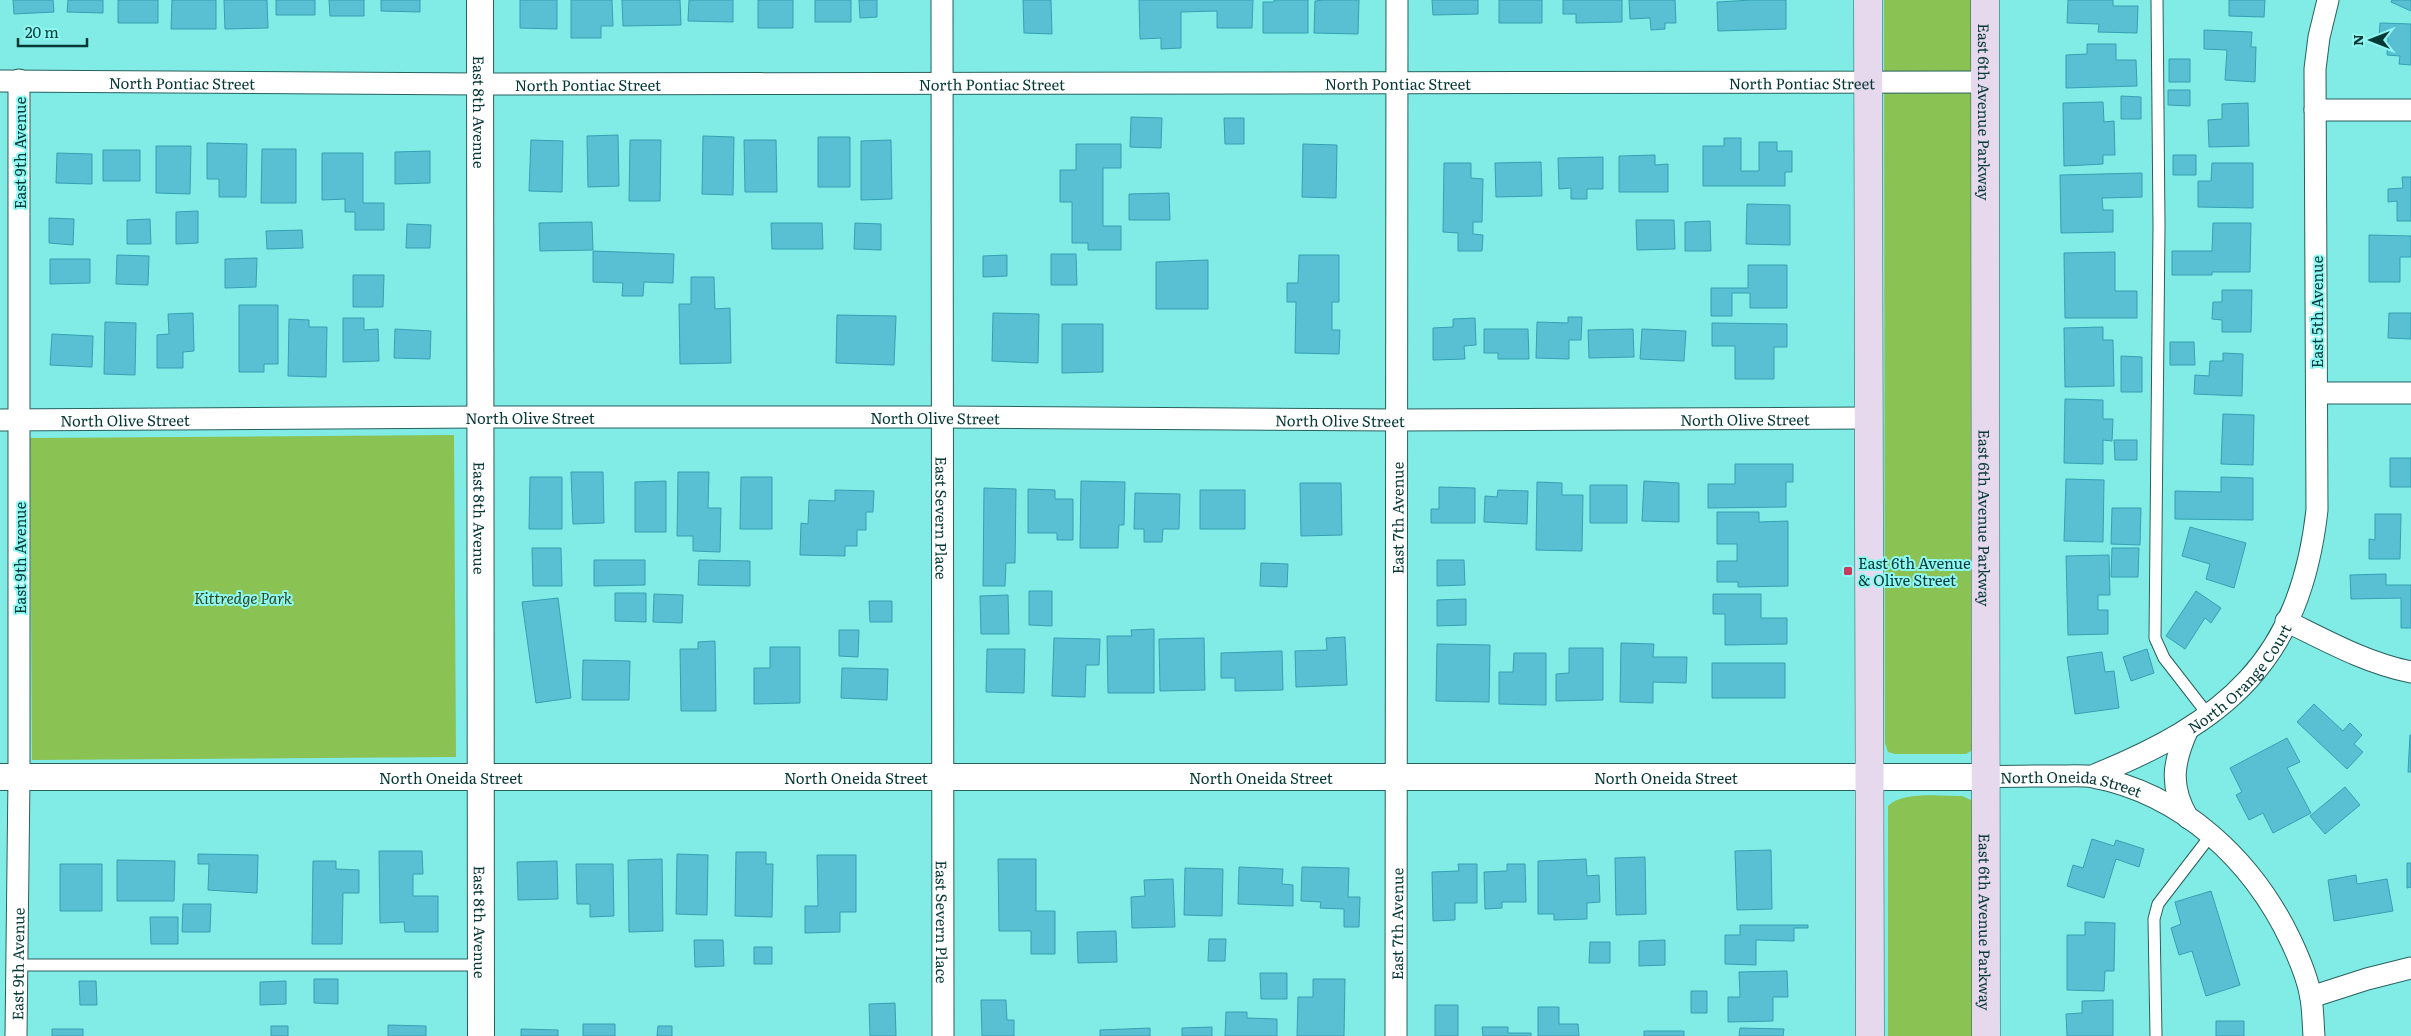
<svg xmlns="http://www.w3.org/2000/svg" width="2411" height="1036" font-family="Literata,serif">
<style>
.green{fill:#8bc254}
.building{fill:#59c0d3;stroke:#34a0b3}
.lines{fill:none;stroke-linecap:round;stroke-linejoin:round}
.service-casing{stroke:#28615e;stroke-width:13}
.minor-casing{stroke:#28615e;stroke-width:23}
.tertiary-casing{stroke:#28615e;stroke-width:28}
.secondary-casing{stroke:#28615e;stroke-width:29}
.service{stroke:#fff;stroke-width:11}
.minor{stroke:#fff;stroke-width:21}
.tertiary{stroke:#fff;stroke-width:26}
.secondary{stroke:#e6d9ee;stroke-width:28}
.poi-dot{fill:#ca3a5c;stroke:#8ff8f3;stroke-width:2}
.labels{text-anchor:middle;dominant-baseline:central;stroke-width:4;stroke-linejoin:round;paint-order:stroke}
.street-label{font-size:15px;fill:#063836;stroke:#8ff8f3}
.poi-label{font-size:15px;fill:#063836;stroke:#8ff8f3;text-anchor:start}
.park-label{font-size:15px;font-style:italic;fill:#2e4418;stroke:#8ff8f3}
</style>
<rect width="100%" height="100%" fill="#81ebe6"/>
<path class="green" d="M1884 0H1974L1975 744 1971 751 1966 754H1895L1888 752 1885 743Z
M454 435 456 757 32 760 30 438Z
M1962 796 1971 800 1975 808V1036H1888V806C1902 791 1941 796 1962 796Z"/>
<path class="building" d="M13 0H53L54 12 14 14Z
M68 0H103V13L67 12Z
M118 0H158V23H118Z
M172 0H216V29H171Z
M224 0H267L268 28 225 29Z
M276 0H315V15H276Z
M329 0H364V16H330Z
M381 0H420V12L381 11Z
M520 0H557V29L520 28Z
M571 0H612L613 26H601V38H571Z
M622 0H680L681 25 623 26Z
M689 0H733V22L688 21Z
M758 0H793V28H758Z
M815 0H851V22H815Z
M859 0H877V17L860 18Z
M1023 0H1051L1052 34 1024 33Z
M1139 0H1253L1252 28H1217V11L1181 12V48L1161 49V38L1140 39Z
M1274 0H1308V33H1263V2H1274Z
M1324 0H1359L1358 34 1314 33 1315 1Z
M1432 0H1478V14L1433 15Z
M1499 0H1542V23H1499Z
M1563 0H1622V22L1576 23V14H1563Z
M1629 0H1675L1676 23H1665V29L1651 30 1650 18 1630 19Z
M1752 0H1786V29L1718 31 1717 2Z
M2068 0H2113V6H2138L2137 33 2098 32 2099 24 2067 23Z
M2229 0H2265L2264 17 2229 16Z
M2392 0H2411V11L2391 2Z
M2380 23 2411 24V65L2399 64 2400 56 2387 55 2388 38H2379Z
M2204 30 2252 32 2251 47H2256L2255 82 2225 80 2227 50 2204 49Z
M2087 44H2116V60H2136L2137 86 2066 88V55L2087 54Z
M2169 59H2190V82H2169Z
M2168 90H2190V106L2168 105Z
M2121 96 2141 97V119H2121Z
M2103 102 2104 122 2114 121 2115 155H2103V164L2064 166 2063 103Z
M2248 103 2249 146 2209 147 2208 120 2222 119V104Z
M1131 117 1162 118 1161 148 1130 147Z
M1224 118H1244V144H1225Z
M618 135 619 186 588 187 587 136Z
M703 136 734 137 733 195 702 194Z
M818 137H850V187H818Z
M1724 138H1741V171H1759V142H1777V151H1792V172H1785V186H1703V146H1724Z
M531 140 563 141 562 192 529 191Z
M630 140H661L660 201H629Z
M744 140H776L777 192H745Z
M891 140 892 199 861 200V141Z
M207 143 247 144 246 197H219V179H207Z
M1076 144H1121V168H1103V226H1121V250H1088V243H1072V202H1060V170H1076Z
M1303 144 1337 145 1336 198 1302 197Z
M156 146H191L190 194 156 193Z
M262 149H296V203H261Z
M103 150H140V181H103Z
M430 151V183L395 184V152Z
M57 153 92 154V184L56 183Z
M322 153H363V203H384V230H355V212H345V199L322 200Z
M1655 155V165L1668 164V192H1619V156Z
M2173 155H2196V175H2173Z
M1603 157V189H1587V199H1571V188L1559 189 1558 158Z
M1541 162 1542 196 1496 197 1495 163Z
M1444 163H1471V178L1483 179 1482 222H1473V234L1483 235 1482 251H1458V233L1443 232Z
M2212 163H2253V208L2198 207V181H2211Z
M2142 173V197L2102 198 2103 210H2113V232L2061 233 2060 175Z
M2402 177H2411V221H2397V201L2388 202V189L2403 188Z
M1169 193 1170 220H1129V194Z
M1747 204 1790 205V245L1746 244Z
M198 211V243L176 244V212Z
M49 218 74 219 73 245 49 243Z
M150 219 151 244H127V220Z
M1636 220H1674L1675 249 1637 250Z
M1710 221 1711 251H1685V222Z
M592 222 593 250 540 251 539 223Z
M771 223H822L823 249H772Z
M855 223 881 224V250L854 249Z
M2213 223H2251L2250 272H2212V275H2172V251H2212Z
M407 224 431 225 430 248H406Z
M302 230 303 248 267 249 266 231Z
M2369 235 2411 236V257H2400V282H2369Z
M593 251 674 254 673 283 644 282 643 296H622L623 283 593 282Z
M2115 252V291H2137V318H2065L2064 253Z
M1051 254H1076L1077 285H1051Z
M117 255 149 256 148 285 116 284Z
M1007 255V276L983 277V256Z
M1299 255H1339V302H1332V330H1340L1339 354 1295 353 1296 302H1287V283H1298Z
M257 258 256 287 225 288V259Z
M50 259H90V283L50 284Z
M1208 260V309H1156V262Z
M1748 265H1787V308H1750V293H1732V316H1711V288H1748Z
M353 275H384L383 307H353Z
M691 277H714L715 309 730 308 731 363 680 364 679 304H691Z
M2222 290H2252L2251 332H2222V320L2212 319 2213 302H2222Z
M239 305H278V364H264V372H239Z
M193 313 194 351 183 352V368H157V335L169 334 168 314Z
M993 313 1039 314 1038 363 992 361Z
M2389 313H2411V339L2388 338Z
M837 315 896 316 894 365 836 363Z
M1568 317H1582L1581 340H1569V359L1536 358 1537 322 1568 323Z
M343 318H364V330L378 329 379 361 343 362Z
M1475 318 1476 345 1464 346 1465 359 1433 360V328L1453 327V319Z
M289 319 309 320V327H327L326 377 288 376Z
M105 322 136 323 135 375 104 374Z
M1712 323 1787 324V347H1774V379H1735V346H1712Z
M1062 324H1103V372L1062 373Z
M2103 327V340H2113L2114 386 2065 387 2064 328Z
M395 329 431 331 430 359 394 358Z
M1484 329H1528L1529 359H1498V353H1484Z
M1633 329 1634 357 1589 358 1588 330Z
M1642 329 1686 331 1684 361 1640 359Z
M52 334 93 336 92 367 50 365Z
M2170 342H2194L2195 365H2170Z
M2223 353 2243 354 2242 396 2194 394 2195 375 2209 376 2210 361H2223Z
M2121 356 2142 357V392H2121Z
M2065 399 2103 400V419H2113L2112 441 2103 440V464L2064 463Z
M2223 414 2254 415 2253 465 2221 464Z
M2114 440H2137V460H2115Z
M2390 458H2411V487H2390Z
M1735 464H1793V482H1786V507L1708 508V484H1735Z
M571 472H603L604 523 573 524Z
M678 472H709L708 508H721L720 552 693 551V536H677Z
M530 477H562V529H529Z
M741 477H772V529H740Z
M2221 477 2253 478V520L2175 519V491L2221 492Z
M2066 479 2104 480 2103 542 2064 541Z
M666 481V532H635V482Z
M1081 481 1125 482 1124 525H1119L1118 548H1080Z
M1644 481 1679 483V522L1642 521Z
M1537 482 1562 483V495H1583L1582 551 1536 550Z
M1300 483H1341L1342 535 1301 536Z
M1590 485H1627V523H1590Z
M1439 487 1475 488V523H1431V509H1439Z
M984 488 1016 489 1015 563H1006L1005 586H983Z
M1028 489 1055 490V499H1073V540H1057V533H1028Z
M835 490 874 491 873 512H866V530H857V546H845V556L800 555 801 523 808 524 809 500 835 501Z
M1200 490H1245V529H1200Z
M1498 490 1528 491 1527 524 1484 522 1485 496 1497 497Z
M1135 493 1180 494 1179 529H1163L1162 542H1144V529H1134Z
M2112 508H2141L2140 545 2111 544Z
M1717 512H1759V522L1788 521V586L1738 587V582H1717V561H1737V544H1717Z
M2375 514H2401L2400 559H2369V539L2375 540Z
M2190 527 2246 543 2234 588 2206 579 2210 564 2182 556Z
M532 548H561L562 586H533Z
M2112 548H2139L2138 577H2111Z
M2109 555 2110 595H2098V610H2108V634L2068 635 2066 556Z
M594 560H645V585L594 586Z
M699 560 750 561V586L698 585Z
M1437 560H1464L1465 585 1437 586Z
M1261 563 1288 564 1287 587 1260 586Z
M2386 574V585H2411V628H2401V598L2351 599 2350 575Z
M1029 591H1052V626L1029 625Z
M2196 591 2221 608 2211 623 2205 618 2185 649 2166 636Z
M615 593H646V622L615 621Z
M654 594 683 595 682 623 653 622Z
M1713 594H1761V618H1787V644L1725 645V614H1713Z
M1008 595 1009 634H981L980 596Z
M558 598 571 698 536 703 522 602Z
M1466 599V625L1437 626V600Z
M869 601H892V622H870Z
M1154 629V693H1108L1107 636H1132L1131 630Z
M839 630H859L858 657 839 656Z
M1345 637 1347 685 1296 687 1295 651 1327 650 1326 638Z
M1054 638 1100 639 1099 665H1086L1085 697 1052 696Z
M1204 638 1205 690 1160 691 1159 639Z
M715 641 716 711H681L680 649H698V642Z
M1621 643 1654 644 1653 657H1687L1686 683 1653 682V703L1620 702Z
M1437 644 1490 645 1489 702 1436 701Z
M770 647H800V703L754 704V668H770Z
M1569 648H1603V700L1556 701V674L1569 673Z
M987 649H1025L1024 693 986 692Z
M2147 649 2154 673 2131 681 2123 657Z
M1282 651 1283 690 1235 691V678H1221V653Z
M2102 652 2105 672 2114 671 2119 708 2075 714 2067 657Z
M1514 653H1546V705L1499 704V672H1513Z
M583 660 630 661 629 700H582Z
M1712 663H1785V698H1712Z
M842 668 888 669 887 700 841 698Z
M2314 704 2343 731 2350 723 2362 735 2354 744 2363 752 2347 769 2297 722Z
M2410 735H2411V772H2408Z
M2287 738 2300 762 2287 768 2311 813 2273 833 2263 813 2249 820 2236 795 2242 792 2230 768Z
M2345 787 2360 805 2325 834 2310 816Z
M2092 839 2114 846 2116 840 2144 849 2139 867 2116 859 2104 898 2067 886 2073 865 2083 868Z
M1771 850 1772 909 1737 910 1735 851Z
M379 851H422L423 874H413V896H438V932H405L404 922 380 923Z
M736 852H766V864H773L772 917 735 916Z
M198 854 258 855 257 893 208 890 209 864H198Z
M677 854 708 855 707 915 676 914Z
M817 855H856V912H840V932L805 933V906H818Z
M1645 857 1646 914 1616 915 1615 858Z
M662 859 663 931 629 932 628 860Z
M998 859H1036V911H1055V954H1031V931H999Z
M1586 859 1587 876 1599 875 1600 902 1587 903V919L1554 920V914H1538V861Z
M117 860 175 861 174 901H117Z
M313 861H336V869L359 870V893H343L342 944H312Z
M557 861 558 899 518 900 517 862Z
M2407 863H2411V887L2407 888Z
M60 864H102V911H60Z
M576 864H613L614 916 590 917V904H577Z
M1458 864H1477V903H1455V920L1433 921 1432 872 1459 871Z
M1507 864H1525L1526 902H1502V908L1485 909 1484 872 1507 871Z
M1239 867 1283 869 1282 884 1293 885V906L1238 904Z
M1302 867 1349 868 1348 897H1360L1359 927H1344V909L1320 908 1321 902 1301 901Z
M1185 868 1223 869 1222 916 1184 915Z
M2356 875 2357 884 2387 879 2393 911 2334 921 2328 880Z
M1173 879 1175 927 1132 928 1131 897 1145 896 1144 880Z
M2211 891 2240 985 2206 996 2192 951 2179 955 2171 928 2181 924 2175 902Z
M183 904H211L210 932H182Z
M150 917H178V944H151Z
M2085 922 2115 923 2114 971H2105L2104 991 2067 990V935H2085Z
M1740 925H1808V928H1794V941L1756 940V965L1725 964V935H1740Z
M1116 931 1117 962 1078 963 1077 932Z
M1209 939H1226L1225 961H1208Z
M694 940H723L724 966 695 967Z
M1665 940V965L1639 966V941Z
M1590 942H1610V963H1589Z
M754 947H772V964H754Z
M1787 971 1788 997H1773V1021L1728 1022V997H1740L1739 972Z
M1260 973H1287V999H1261Z
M314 979H338V1004L314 1003Z
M1313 979H1345L1344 1036H1297L1298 997H1313Z
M79 981H96L97 1005H80Z
M286 981V1004L260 1005V982Z
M1691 991H1707V1013H1691Z
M981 1000H1006L1007 1020H1014V1036H982Z
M2113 1000V1036H2067L2066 1014 2082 1013V1001Z
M895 1003 896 1036H870L869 1004Z
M1435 1005H1458V1036H1435Z
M1538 1007H1559V1024H1578L1579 1036H1538Z
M1226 1012H1247V1018L1277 1019V1036H1225Z
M2216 1021H2244V1036H2216Z
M583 1024H615V1036H583Z
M388 1025 426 1026V1036H388Z
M271 1026H288V1036H271Z
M658 1026H672V1036H657Z
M1212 1027V1036H1182V1028Z
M1482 1027H1508V1033H1531V1036H1483Z
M1150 1028V1036H1100V1030Z
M1740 1028 1784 1029 1783 1036H1739Z
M52 1029H83V1036H52Z
M521 1029 558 1030V1036H521Z
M1644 1031H1684V1036H1644Z"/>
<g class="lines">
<g class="service-casing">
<path id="service" d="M2157 0 2159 225 2155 638 2164 658 2209 716
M16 965H480
M2156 1036 2154 919 2158 904 2211 835"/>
</g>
<g class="minor-casing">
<g id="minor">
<path id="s1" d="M942 0 943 1036"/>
<path id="s2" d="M0 81 480 84 1984 82"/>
<path d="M2315 110H2411"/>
<path d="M2317 393H2411"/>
<path id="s3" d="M0 420 481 417H942L1397 420 1869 418"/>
<path d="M2286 621C2327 641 2366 663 2411 672"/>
<path d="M2188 729C2173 762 2169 786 2188 818"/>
<path id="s4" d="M2092 776C2226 722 2300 661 2317 510L2315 69 2319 37 2328 0"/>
<path id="s5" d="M1987 777C2011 776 2035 776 2059 776 2070 776 2083 775 2093 777 2183 794 2253 861 2291 941 2299 958 2308 979 2311 998 2313 1010 2313 1023 2314 1036"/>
<path d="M2311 997 2367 979 2411 968"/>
<path id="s6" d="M16 1036 19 777V80"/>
<path id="s7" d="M1396 1036 1397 0"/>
</g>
</g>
<g class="tertiary-casing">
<g id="tertiary">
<path id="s8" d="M480 0 481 1036"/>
<path id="s9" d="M0 777H1987"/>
</g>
</g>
<g class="secondary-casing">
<g id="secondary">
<path d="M1868 0 1870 1036"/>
<path id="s10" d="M1985 0 1986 1036"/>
</g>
</g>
<use href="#service" class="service"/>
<use href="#minor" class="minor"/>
<use href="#tertiary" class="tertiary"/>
<use href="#secondary" class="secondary"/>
</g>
<rect class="poi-dot" x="1843" y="566" width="10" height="10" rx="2.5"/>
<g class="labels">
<g class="street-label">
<text stroke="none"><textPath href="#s2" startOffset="182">North Pontiac Street</textPath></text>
<text stroke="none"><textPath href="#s2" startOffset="1802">North Pontiac Street</textPath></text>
<text stroke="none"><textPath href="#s2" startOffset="1398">North Pontiac Street</textPath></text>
<text stroke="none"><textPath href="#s2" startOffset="588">North Pontiac Street</textPath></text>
<text stroke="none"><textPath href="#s2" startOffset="992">North Pontiac Street</textPath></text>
<text stroke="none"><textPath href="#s8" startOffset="112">East 8th Avenue</textPath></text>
<text stroke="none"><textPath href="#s10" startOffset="112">East 6th Avenue Parkway</textPath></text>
<text transform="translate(19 153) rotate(-90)">East 9th Avenue</text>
<text transform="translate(2316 312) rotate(-90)">East 5th Avenue</text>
<text stroke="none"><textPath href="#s3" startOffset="530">North Olive Street</textPath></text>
<text stroke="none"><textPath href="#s3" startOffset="935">North Olive Street</textPath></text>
<text stroke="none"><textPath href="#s3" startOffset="1745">North Olive Street</textPath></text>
<text stroke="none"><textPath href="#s3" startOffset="125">North Olive Street</textPath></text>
<text stroke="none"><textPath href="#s3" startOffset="1340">North Olive Street</textPath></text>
<text stroke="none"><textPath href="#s8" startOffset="518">East 8th Avenue</textPath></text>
<text stroke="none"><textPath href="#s1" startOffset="518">East Severn Place</textPath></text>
<text stroke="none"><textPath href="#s7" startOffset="518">East 7th Avenue</textPath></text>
<text stroke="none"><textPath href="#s10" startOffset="518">East 6th Avenue Parkway</textPath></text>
<text transform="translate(19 558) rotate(-90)">East 9th Avenue</text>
<text stroke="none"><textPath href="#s4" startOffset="180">North Orange Court</textPath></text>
<text stroke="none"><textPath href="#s9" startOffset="451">North Oneida Street</textPath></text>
<text stroke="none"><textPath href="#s9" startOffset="856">North Oneida Street</textPath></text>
<text stroke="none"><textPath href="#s9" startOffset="1261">North Oneida Street</textPath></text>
<text stroke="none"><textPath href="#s9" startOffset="1666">North Oneida Street</textPath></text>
<text stroke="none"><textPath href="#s5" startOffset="85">North Oneida Street</textPath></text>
<text stroke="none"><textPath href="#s8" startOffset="922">East 8th Avenue</textPath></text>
<text stroke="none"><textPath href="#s1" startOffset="922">East Severn Place</textPath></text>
<text stroke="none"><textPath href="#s7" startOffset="112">East 7th Avenue</textPath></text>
<text stroke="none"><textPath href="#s10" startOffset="922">East 6th Avenue Parkway</textPath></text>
<text stroke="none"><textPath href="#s6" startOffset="72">East 9th Avenue</textPath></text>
</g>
<g class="poi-label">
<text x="1858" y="562">East 6th Avenue<tspan x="1858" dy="17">&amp; Olive Street</tspan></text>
</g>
<g class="park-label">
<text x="243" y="597">Kittredge Park</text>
</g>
</g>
<g transform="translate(2371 40) rotate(270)" stroke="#8ff8f3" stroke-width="4" paint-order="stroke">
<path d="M0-4L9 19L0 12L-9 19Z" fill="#063836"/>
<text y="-8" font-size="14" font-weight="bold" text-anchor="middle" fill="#063836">N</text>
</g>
<path d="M18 38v8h69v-8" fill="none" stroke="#063836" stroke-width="2.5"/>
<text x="25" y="38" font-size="15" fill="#063836" stroke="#8ff8f3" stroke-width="4" paint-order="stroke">20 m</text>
</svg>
